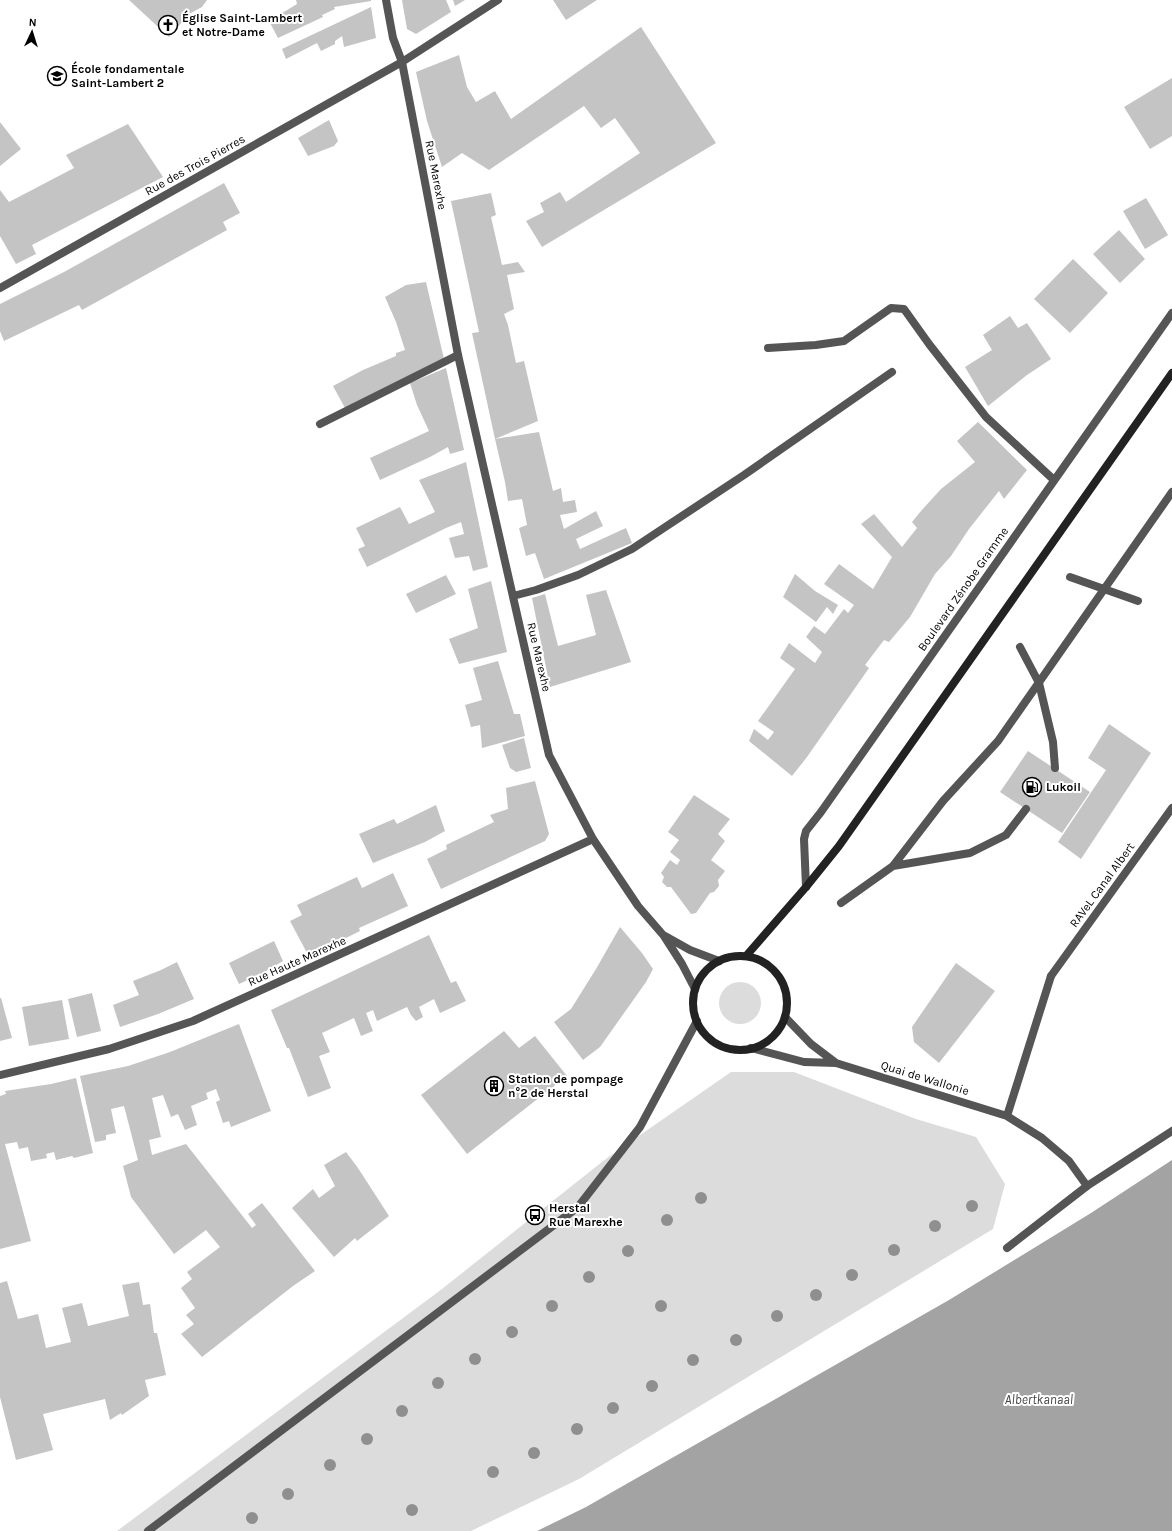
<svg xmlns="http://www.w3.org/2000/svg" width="1172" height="1531" font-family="Karla,sans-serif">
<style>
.green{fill:#dcdcdc}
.water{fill:#a3a3a3}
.building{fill:#c4c4c4}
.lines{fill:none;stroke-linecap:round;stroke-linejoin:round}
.lane{stroke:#555;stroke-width:8}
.street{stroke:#555;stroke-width:8}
.secondary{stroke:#222;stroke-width:8}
.tree{fill:#8f8f8f}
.labels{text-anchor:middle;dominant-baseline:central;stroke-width:4;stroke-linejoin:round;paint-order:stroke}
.poi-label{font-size:12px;font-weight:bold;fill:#000;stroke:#fff;text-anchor:start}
.street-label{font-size:12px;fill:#000;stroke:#fff}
.water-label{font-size:13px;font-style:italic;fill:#444;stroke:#fff}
</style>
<rect width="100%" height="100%" fill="#fff"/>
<path class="green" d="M719 1003a21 21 0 1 1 42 0a21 21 0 1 1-42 0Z
M731 1072H794L916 1119 976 1137 1005 1184 993 1229 579 1479 471 1531H117L442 1289 607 1158Z"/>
<path class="water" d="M1172 1160V1531H537L586 1507 949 1300 1091 1213Z"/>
<path class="building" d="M129 0H207L202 7 189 14 169 37Z
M296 0H371V1L334 7 335 9 322 15 323 17 278 38 268 19 279 15 297 4Z
M402 0H446L451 12 416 34 407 29Z
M453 0H465L455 6Z
M553 0H597L566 20Z
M371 7 376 38 344 47 342 36 335 41V44L321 51 317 43 286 59 282 49Z
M641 27 716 143 542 247 526 221 544 212 540 203 560 192 566 202 640 153 615 118 601 128 584 106 489 170 462 153 442 167 427 121 416 72 459 55 467 87 476 102 495 91 511 119Z
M1172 78V136L1150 149 1124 107Z
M329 120 338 141 334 146 308 156 298 138Z
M0 122 21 149 0 166Z
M128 124 163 177 32 245 36 254 16 264 0 236V190L9 202 74 168 66 155Z
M224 183 240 213 223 222 227 230 82 310 79 305 4 341 0 331V304L64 272Z
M491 193 496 215 491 217 502 265 518 262 525 272 507 275 514 309 504 314 508 325 516 363 524 361 538 421 495 439 539 432 553 491 561 488 563 502 575 500 577 512 560 515 564 529 596 511 603 526 576 539 580 549 626 528 632 543 544 579 535 553 526 556 519 528 527 525 522 499 508 501 505 482 495 439 472 333 479 332 451 201Z
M1146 198 1168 235 1145 249 1123 211Z
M1119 230 1145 259 1120 283 1093 254Z
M1073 259 1108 293 1070 333 1034 299Z
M426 282 444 359 345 408 333 386 363 370 396 356V353L405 350 396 322 385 297 406 285Z
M1010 316 1018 328 1027 323 1051 359 1027 375 988 406 965 367 992 350 983 335Z
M446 368 464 450 450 454 448 447 430 457 380 480 370 458 429 431 417 405 410 383Z
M978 422 1027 470 1004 499 999 491 969 529 951 556 935 574 910 617 889 642 884 640 865 665 869 668 807 757 792 776 749 741 754 729 768 740 774 732 758 721 795 669 780 658 789 643 815 663 822 652 806 637 814 626 825 634 844 609 848 613 854 605 824 584 839 564 873 589 892 557 861 524 874 514 902 547 917 528 912 522 921 511 941 489 975 462 957 441Z
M466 462 488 567 473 571 469 556 455 558 449 538 464 534 461 522 471 518 446 528 367 567 358 549 365 546 356 528 400 507 409 524 435 512 419 480Z
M795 574 815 591 838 605 833 614 827 607 816 622 783 597Z
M446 575 456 594 416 613 406 594Z
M491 581 507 652 459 664 449 639 478 628 468 589Z
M606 590 631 662 550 687 532 598 545 594 558 646 596 635 586 595Z
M498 661 514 714H520L525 736 482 748 480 725 471 727 465 705 482 700 473 668Z
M1109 724 1151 753 1081 859 1058 842 1106 770 1088 758Z
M524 738 531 768 516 772 510 768 502 745Z
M1028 751 1090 792 1062 833 1000 792Z
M535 781 549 834 545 841 441 889 427 859 447 849 446 845 494 822 490 815 508 809 506 788Z
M694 795 730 819 718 834 725 841 711 860 725 871 718 880 719 886 714 892 710 893 696 913 691 914 671 887H667L662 882 664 877 661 873 670 860 677 865 680 860 670 852 679 840 668 832Z
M436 805 445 831 425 842 373 863 359 834 394 819 397 824Z
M393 873 408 906 359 928 360 931 340 941 339 939 307 953 290 921 302 915 297 905 357 877 362 888Z
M620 927 642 953 653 969 646 982 600 1047 583 1060 554 1022 571 1009 596 969Z
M429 935 451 983 456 981 466 1001 440 1013 434 999 419 1007 423 1017 416 1021 411 1015 407 1007 377 1021 373 1010 366 1013 373 1031 361 1036 354 1018 322 1033 330 1052 319 1056 331 1088 308 1097 289 1048H287L271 1010Z
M274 941 283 961 261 974 239 984 229 963Z
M177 962 194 999 158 1014 120 1027 113 1005 139 995 133 981 161 970Z
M956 963 995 991 939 1063 914 1042 912 1027Z
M92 993 101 1031 77 1037 68 999Z
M0 998H1L12 1038 0 1041Z
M62 1000 69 1039 29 1046 22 1007Z
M239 1024 271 1111 231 1127 229 1121 223 1123 216 1102 220 1100 216 1089 206 1093 208 1099 191 1106 197 1125 185 1130 178 1114 171 1117 163 1095 152 1098 161 1137 149 1140 152 1155 186 1144 252 1228 256 1225 248 1214 262 1203 315 1271 293 1286 202 1357 181 1334 194 1324 186 1315 195 1308 181 1288 192 1279 187 1272 220 1247 206 1230 174 1254 131 1197 123 1166 138 1160 124 1106 111 1109 116 1133 106 1135V1140L95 1142 80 1076 128 1066 170 1052Z
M504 1031 519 1048 535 1036 567 1076 467 1154 421 1095Z
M76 1078 93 1153 74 1158 72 1156 56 1160 54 1152 46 1154 47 1158 31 1161 28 1147 19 1149 17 1142 5 1144 31 1241 0 1249V1096L6 1094 5 1091 51 1084Z
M346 1152 358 1168 389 1216 357 1241 355 1238 334 1257 292 1208 313 1189 319 1198 335 1186 324 1165Z
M7 1281 18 1319 38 1314 46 1348 71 1342 62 1308 82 1303 88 1326 129 1316 122 1285 139 1282 143 1305 150 1304 154 1333H157L166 1375 145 1380 149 1396 122 1415 121 1413 110 1420 105 1399 43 1414 53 1450 16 1460 0 1397V1283Z"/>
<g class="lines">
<path class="lane" d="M768 348 816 345 844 341 891 308 904 309 929 344 986 417 1054 480
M320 424 458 355
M1070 577 1138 601
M513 596 536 590 578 575 632 549 744 475 892 372
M1020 647 1039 683 1053 742 1055 768
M893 866 970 853 1006 835 1026 809
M806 887 804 839 806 831 821 812 1172 313
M841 903 893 866 943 801 998 741 1172 492
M1051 976 1172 808
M1087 1186 1172 1131"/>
<path class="street" d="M386 0 393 38 402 62 458 355 549 755 593 839 638 906 664 936 682 964 695 989
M0 288 402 62 498 0
M665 936 690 950 719 961
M785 1017 811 1044 836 1063
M751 1048 804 1062 836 1063 1007 1116
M0 1075 109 1049 193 1021 593 839
M1007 1248 1087 1186 1069 1161 1042 1138 1007 1116 1051 976
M148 1531 578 1207 640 1127 697 1021"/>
<path class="secondary" d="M746 956 806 887 839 846 1172 373
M693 1003a47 47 0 1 1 94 0a47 47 0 1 1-94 0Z"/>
</g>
<g class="tree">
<circle cx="701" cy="1198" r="6"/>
<circle cx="972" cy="1206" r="6"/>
<circle cx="667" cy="1220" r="6"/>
<circle cx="935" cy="1226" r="6"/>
<circle cx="894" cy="1250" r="6"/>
<circle cx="628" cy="1251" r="6"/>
<circle cx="852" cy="1275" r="6"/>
<circle cx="589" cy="1277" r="6"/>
<circle cx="816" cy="1295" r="6"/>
<circle cx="552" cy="1306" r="6"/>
<circle cx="661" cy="1306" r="6"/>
<circle cx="777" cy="1316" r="6"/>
<circle cx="512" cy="1332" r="6"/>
<circle cx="736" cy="1340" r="6"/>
<circle cx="475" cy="1359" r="6"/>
<circle cx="693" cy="1360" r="6"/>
<circle cx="438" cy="1383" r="6"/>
<circle cx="652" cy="1386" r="6"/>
<circle cx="613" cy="1408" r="6"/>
<circle cx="402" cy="1411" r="6"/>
<circle cx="577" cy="1429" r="6"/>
<circle cx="367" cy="1439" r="6"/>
<circle cx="534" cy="1453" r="6"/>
<circle cx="330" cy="1465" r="6"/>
<circle cx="493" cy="1472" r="6"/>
<circle cx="288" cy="1494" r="6"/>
<circle cx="412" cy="1510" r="6"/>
<circle cx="252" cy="1518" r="6"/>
</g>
<defs>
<g id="church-ring" transform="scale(1)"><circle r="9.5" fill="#fff" stroke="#000" stroke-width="1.5"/><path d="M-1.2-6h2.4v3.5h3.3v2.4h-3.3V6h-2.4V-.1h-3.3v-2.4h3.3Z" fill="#000"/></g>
<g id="school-ring" transform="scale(1)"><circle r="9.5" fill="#fff" stroke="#000" stroke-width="1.5"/><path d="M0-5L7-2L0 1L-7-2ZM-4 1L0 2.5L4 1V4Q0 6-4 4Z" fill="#000"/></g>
<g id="fuel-ring" transform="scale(1)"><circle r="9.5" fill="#fff" stroke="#000" stroke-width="1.5"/><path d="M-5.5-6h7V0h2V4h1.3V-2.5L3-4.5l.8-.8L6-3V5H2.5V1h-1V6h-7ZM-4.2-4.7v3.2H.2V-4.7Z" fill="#000"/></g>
<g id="building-ring" transform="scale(1)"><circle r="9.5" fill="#fff" stroke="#000" stroke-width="1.5"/><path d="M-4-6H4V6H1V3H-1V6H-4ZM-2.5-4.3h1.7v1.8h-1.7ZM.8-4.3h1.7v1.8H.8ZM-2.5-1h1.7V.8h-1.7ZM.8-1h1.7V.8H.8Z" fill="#000"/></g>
<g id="bus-ring" transform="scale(1)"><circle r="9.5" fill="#fff" stroke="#000" stroke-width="1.5"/><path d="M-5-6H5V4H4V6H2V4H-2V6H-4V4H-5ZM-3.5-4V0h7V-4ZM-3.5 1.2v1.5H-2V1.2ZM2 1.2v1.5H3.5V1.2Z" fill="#000"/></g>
</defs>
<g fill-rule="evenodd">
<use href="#church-ring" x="168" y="25"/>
<use href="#school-ring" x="57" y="76"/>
<use href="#fuel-ring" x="1032" y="787"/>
<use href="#building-ring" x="494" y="1086"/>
<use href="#bus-ring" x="535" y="1215"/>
</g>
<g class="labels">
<g class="poi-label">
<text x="182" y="18">Église Saint-Lambert<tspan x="182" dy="14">et Notre-Dame</tspan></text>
<text x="71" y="69">École fondamentale<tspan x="71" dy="14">Saint-Lambert 2</tspan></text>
<text x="1046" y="787">Lukoil</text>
<text x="508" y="1079">Station de pompage<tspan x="508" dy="14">n°2 de Herstal</tspan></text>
<text x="549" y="1208">Herstal<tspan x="549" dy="14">Rue Marexhe</tspan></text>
</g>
<g class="street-label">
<text transform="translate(195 165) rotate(-29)">Rue des Trois Pierres</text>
<text transform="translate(436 175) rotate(79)">Rue Marexhe</text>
<text transform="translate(963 589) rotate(-55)">Boulevard Zénobe Gramme</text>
<text transform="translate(539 657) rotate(77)">Rue Marexhe</text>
<text transform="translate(1102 885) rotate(-54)">RAVeL Canal Albert</text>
<text transform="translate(297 961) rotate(-24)">Rue Haute Marexhe</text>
<text transform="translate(925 1078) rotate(17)">Quai de Wallonie</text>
</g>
<g class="water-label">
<text x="1039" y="1399">Albertkanaal</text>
</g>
</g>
<g transform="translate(32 32) rotate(4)" stroke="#ffffff" stroke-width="3" paint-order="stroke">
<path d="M0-3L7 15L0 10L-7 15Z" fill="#000000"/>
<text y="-6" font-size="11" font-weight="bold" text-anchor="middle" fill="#000000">N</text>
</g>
</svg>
